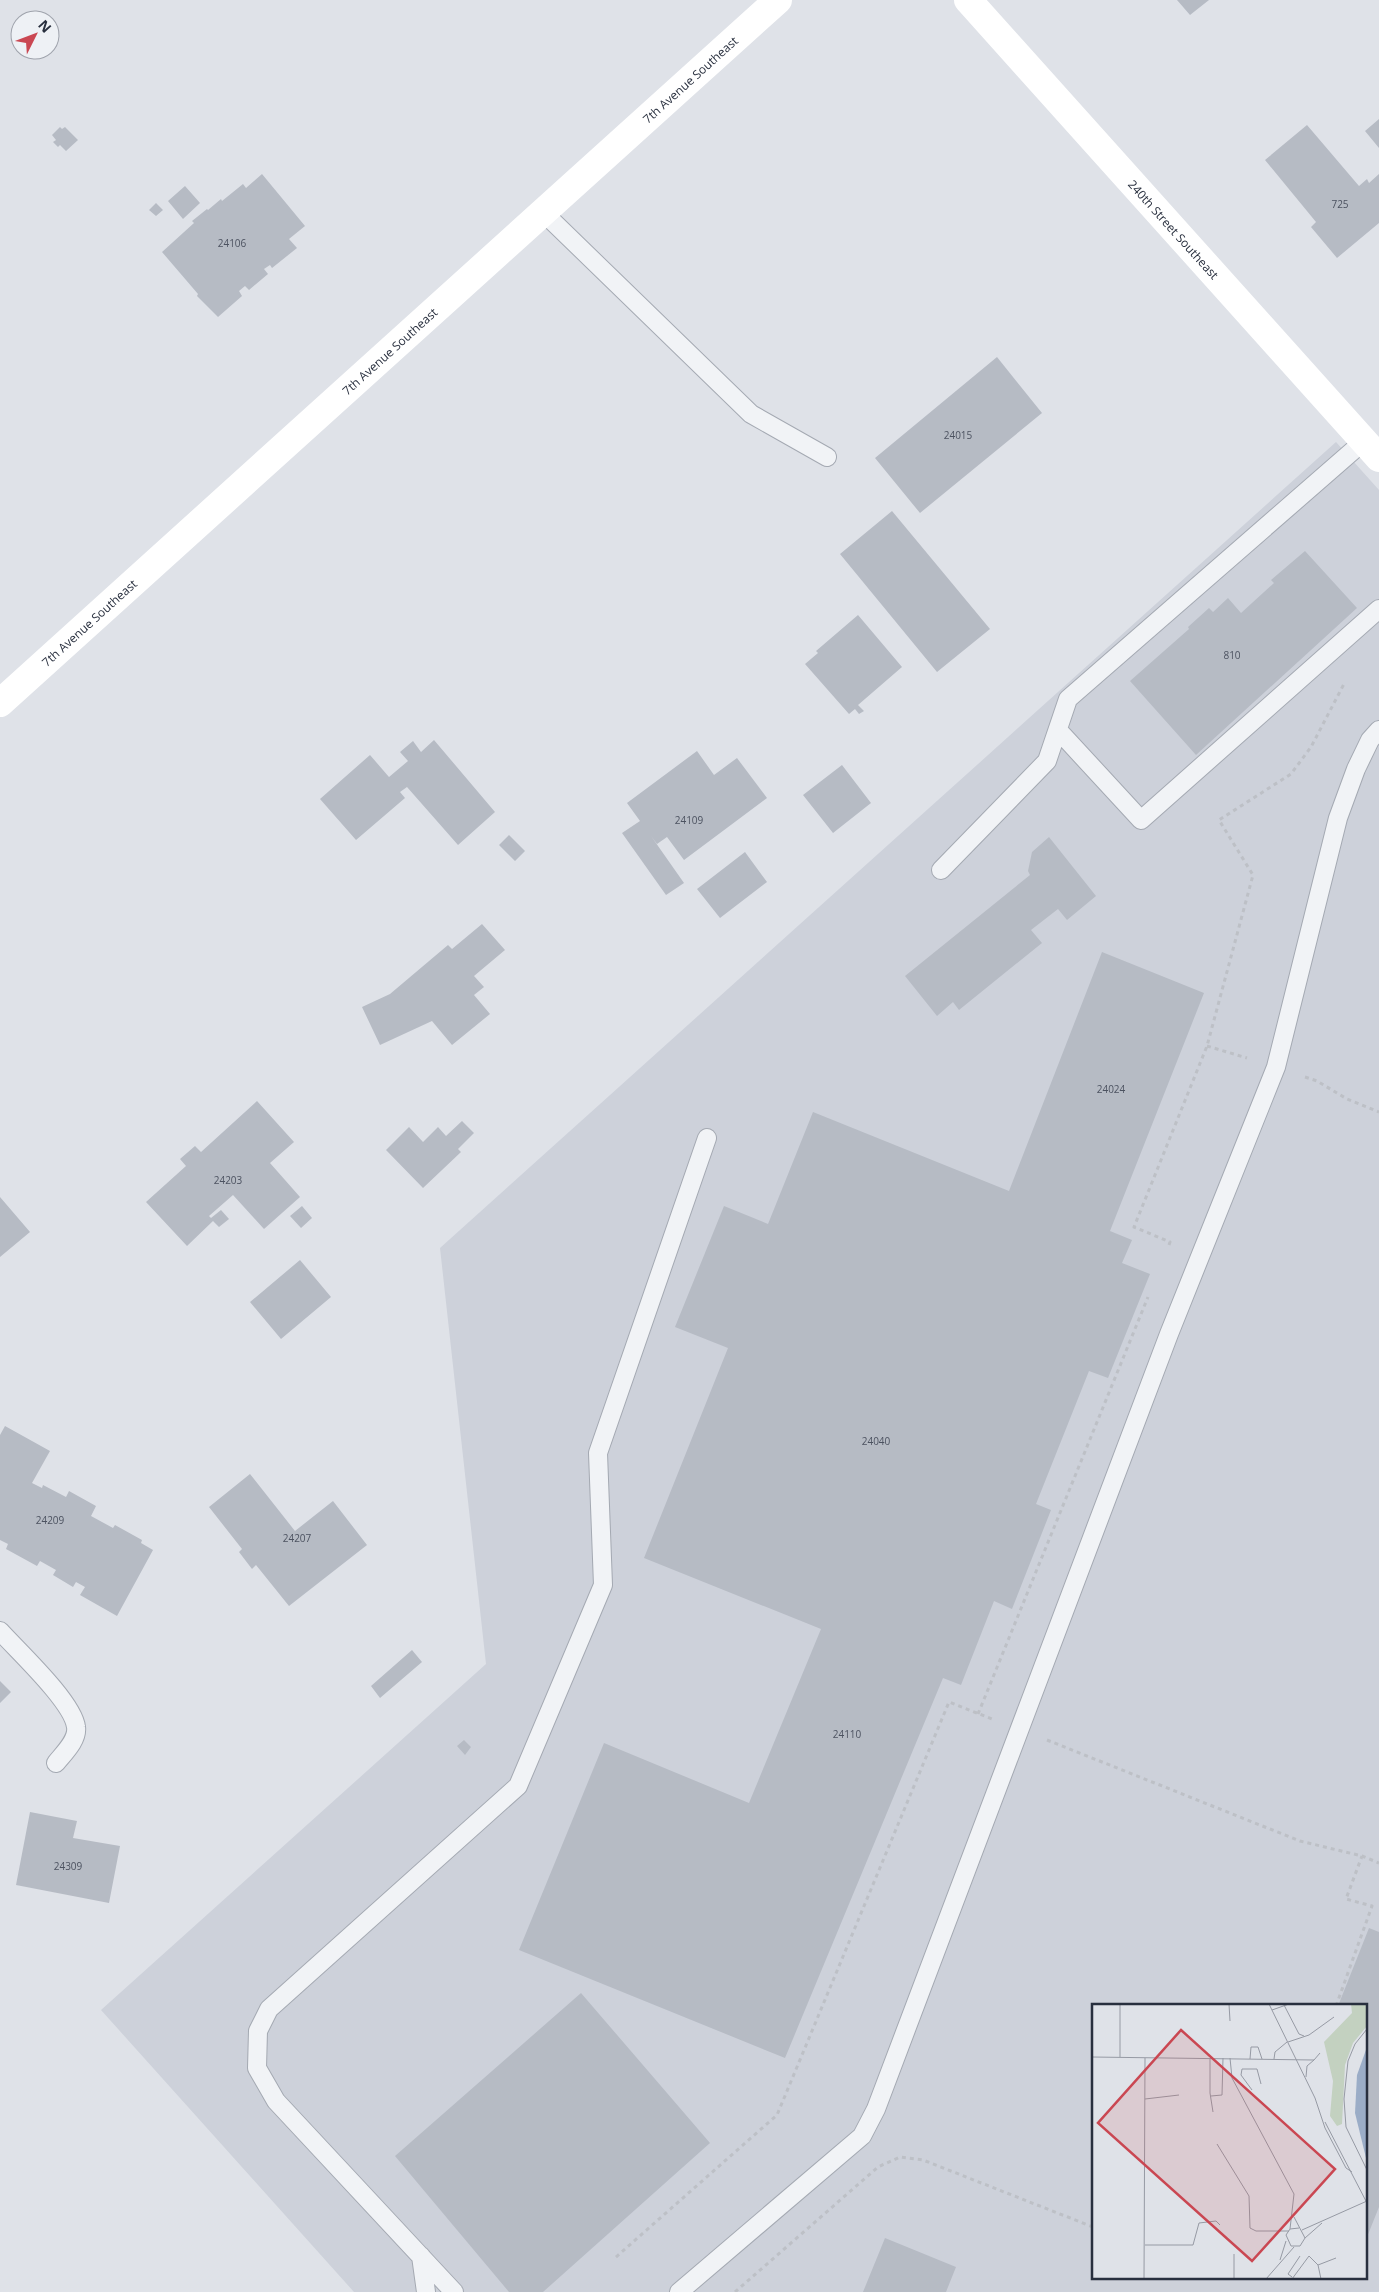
<svg xmlns="http://www.w3.org/2000/svg" width="1379" height="2292" font-family="'Open Sans',sans-serif">
<style>
.built{fill:#cdd1da;fill-rule:evenodd}
.building{fill:#b6bbc4}
.lines{fill:none;stroke-linecap:round;stroke-linejoin:round}
.lane-casing{stroke:#a4a9b2;stroke-width:20}
.path{stroke:#bdc0c6;stroke-width:3;stroke-dasharray:4 4;stroke-linecap:butt}
.lane{stroke:#f1f3f6;stroke-width:18}
.secondary{stroke:#fff;stroke-width:28}
.labels{text-anchor:middle;dominant-baseline:central;stroke-width:4;stroke-linejoin:round;paint-order:stroke}
.number-label{font-size:10px;fill:#4c5260}
.street-label{font-size:12px;fill:#282f3e;stroke:#eef1f5}
.inset-road{fill:none;stroke:#969aa4;stroke-width:1}
.view{fill:#ca4752;fill-opacity:0.15;stroke:#ca4752;stroke-width:2.5}
.inset-edge{fill:none;stroke:#282f3e;stroke-width:2.5}
</style>
<rect width="100%" height="100%" fill="#dfe2e8"/>
<path class="built" d="M1336 442 1379 490V2292H354L101 2010 486 1664 440 1248ZM1093 2006H1365V2278H1093Z"/>
<path class="building" d="M1177 0H1209L1190 15Z
M1379 119V148L1365 131Z
M1307 125 1359 186 1367 179 1369 183 1379 174V223L1337 258 1311 227 1316 222 1265 160Z
M60 127 62 129 65 127 78 140 66 151 60 145 58 147 53 142 56 140 52 135Z
M262 174 305 226 289 239 297 248 272 268 270 265 264 269 268 274 249 290 245 286 239 291 242 296 218 317 197 296 198 294 162 252 194 223 192 221 207 209 208 210 221 199 222 201 243 184 246 188Z
M185 186 200 203 183 219 168 201Z
M156 203 163 210 156 216 149 210Z
M997 357 1042 413 920 513 875 458Z
M892 511 990 629 937 672 840 554Z
M1305 551 1357 608 1196 755 1130 681 1189 629 1188 627 1209 608 1213 612 1228 598 1241 613 1274 583 1271 580Z
M858 615 902 667 858 705 864 711 859 714 855 709 849 714 805 664 818 653 816 651Z
M434 740 495 812 458 845 407 787 400 792 405 798 356 840 320 799 370 755 389 777 408 761 400 752 413 741 421 752Z
M697 751 714 775 737 758 767 798 684 860 667 837 657 844 651 836 684 883 666 895 622 833 640 821 627 803Z
M842 765 871 803 833 833 803 795Z
M509 835 525 851 515 861 499 845Z
M1049 837 1096 896 1067 920 1058 909 1031 930 1042 943 959 1010 953 1002 937 1016 905 976 1030 875 1028 871 1032 852Z
M745 852 767 882 720 918 697 889Z
M482 924 505 950 474 976 484 987 474 995 490 1014 452 1045 432 1021 380 1045 362 1007 390 994 448 945 452 949Z
M1102 952 1204 993 1110 1231 1132 1240 1122 1263 1150 1274 1108 1378 1089 1371 1036 1504 1051 1510 1012 1609 994 1601 961 1685 943 1678 785 2058 519 1950 604 1743 749 1803 821 1629 644 1558 728 1348 675 1327 724 1206 768 1224 813 1112 1009 1191Z
M257 1101 294 1142 270 1163 300 1197 264 1229 233 1195 209 1216 211 1218 221 1210 229 1219 219 1227 213 1221 187 1246 146 1202 186 1166 180 1159 195 1146 201 1152Z
M462 1121 474 1133 458 1149 461 1152 423 1188 386 1150 409 1127 423 1142 438 1127 446 1136Z
M0 1197 30 1232 0 1257Z
M302 1206 312 1218 301 1228 290 1216Z
M300 1260 331 1297 281 1339 250 1302Z
M5 1426 50 1451 32 1483 42 1488 43 1485 66 1497 69 1491 96 1506 91 1516 113 1528 115 1525 142 1540 141 1543 153 1550 117 1616 80 1595 85 1587 76 1582 73 1587 53 1575 56 1570 40 1561 37 1566 6 1549 8 1544 0 1540V1435Z
M250 1474 295 1531 333 1501 367 1545 289 1606 256 1565 252 1569 239 1552 242 1549 209 1507Z
M412 1650 422 1662 380 1698 371 1686Z
M0 1681 11 1692 0 1703Z
M464 1740 471 1747 465 1755 457 1746Z
M30 1812 77 1821 73 1838 120 1846 109 1903 16 1885Z
M1369 1928 1379 1932V2207L1365 2242V2006H1338Z
M581 1993 710 2143 543 2292H509L395 2156Z
M885 2238 956 2267 946 2292H863Z"/>
<g class="lines">
<g class="lane-casing">
<path id="lane" d="M543 212 751 414 827 457
M1058 730 1141 820 1379 609
M941 870 1047 761 1068 699 1364 441
M0 1631C18 1651 73 1702 76 1727 78 1740 64 1753 56 1763
M421 2256 426 2292
M454 2292 276 2101 257 2068 258 2031 269 2009 518 1786 603 1585 598 1453 707 1138
M679 2292 862 2136 876 2109 1169 1334 1276 1067 1338 818 1356 769 1370 740 1379 730"/>
</g>
<path class="path" d="M1207 1046 1247 1058
M1305 1077 1317 1081 1347 1099 1379 1112
M1169 1245 1170 1242 1134 1227 1207 1046 1253 875 1219 820 1291 774 1311 747 1345 682
M978 1714 1148 1297
M1047 1740 1300 1841 1362 1856 1379 1863
M1336 2006 1372 1906 1346 1899 1362 1856
M616 2257 777 2115 949 1702 992 1719
M735 2292 878 2167 900 2157 923 2160 1093 2227"/>
<use href="#lane" class="lane"/>
<g class="secondary">
<path id="s1" d="M968 0 1379 458"/>
<path id="s2" d="M0 703 778 0"/>
</g>
</g>
<g class="labels">
<g class="number-label">
<text x="1340" y="204">725</text>
<text x="232" y="243">24106</text>
<text x="958" y="435">24015</text>
<text x="1232" y="655">810</text>
<text x="689" y="820">24109</text>
<text x="1111" y="1089">24024</text>
<text x="228" y="1180">24203</text>
<text x="876" y="1441">24040</text>
<text x="50" y="1520">24209</text>
<text x="297" y="1538">24207</text>
<text x="847" y="1734">24110</text>
<text x="68" y="1866">24309</text>
</g>
<g class="street-label">
<text stroke="none"><textPath href="#s2" startOffset="930">7th Avenue Southeast</textPath></text>
<text stroke="none"><textPath href="#s1" startOffset="308">240th Street Southeast</textPath></text>
<text stroke="none"><textPath href="#s2" startOffset="525">7th Avenue Southeast</textPath></text>
<text stroke="none"><textPath href="#s2" startOffset="120">7th Avenue Southeast</textPath></text>
</g>
</g>
<g transform="translate(1092 2004)">
<rect width="275" height="275" fill="#dfe2e8"/>
<path d="M259 0H275V22L261 39 253 61 250 120 245 122 238 112 241 77 232 38 260 9Z" fill="#c3d1c0"/>
<path d="M275 43V158L263 109 265 71Z" fill="#9badc7"/>
<path class="inset-road" d="M28 0V53M137 0 138 17M177 0 223 94 233 124 254 164 260 168M192 1 207 30 212 32M180 6 197 0M275 25 263 40 256 57 252 95 254 123 275 166M196 38 217 31 242 13M0 53 222 56 228 49M118 54V89L121 108M138 54 140 74 202 190 198 225M158 55 159 43H166L170 55M182 55 183 48 195 38M214 73 215 62 222 56M160 86 149 71 150 65H165L169 80M119 92 130 91 131 54M53 95 87 91M233 118 275 199M125 140 157 192 158 224 164 227H197M202 213 213 234 208 242H199L194 231 198 225 207 224M210 226 275 197M213 234 230 219M53 241H101L107 219 124 217 128 221M142 250V275M188 256 194 237M226 261 244 254M200 273 196 270 208 252M52 275 53 54M174 275 202 243M200 275 217 252 226 261 229 275"/>
<path class="view" d="M89 26 243 165 160 257 6 119Z"/>
<rect width="275" height="275" class="inset-edge"/>
</g>
<g transform="translate(35 35) rotate(48)"><circle r="24" fill="#eef1f5" stroke="#9fa3ac"/>
<path d="M0-4L9 19L0 12L-9 19Z" fill="#ca4752"/>
<text y="-8" font-size="14" font-weight="bold" text-anchor="middle" fill="#282f3e">N</text>
</g>
</svg>
